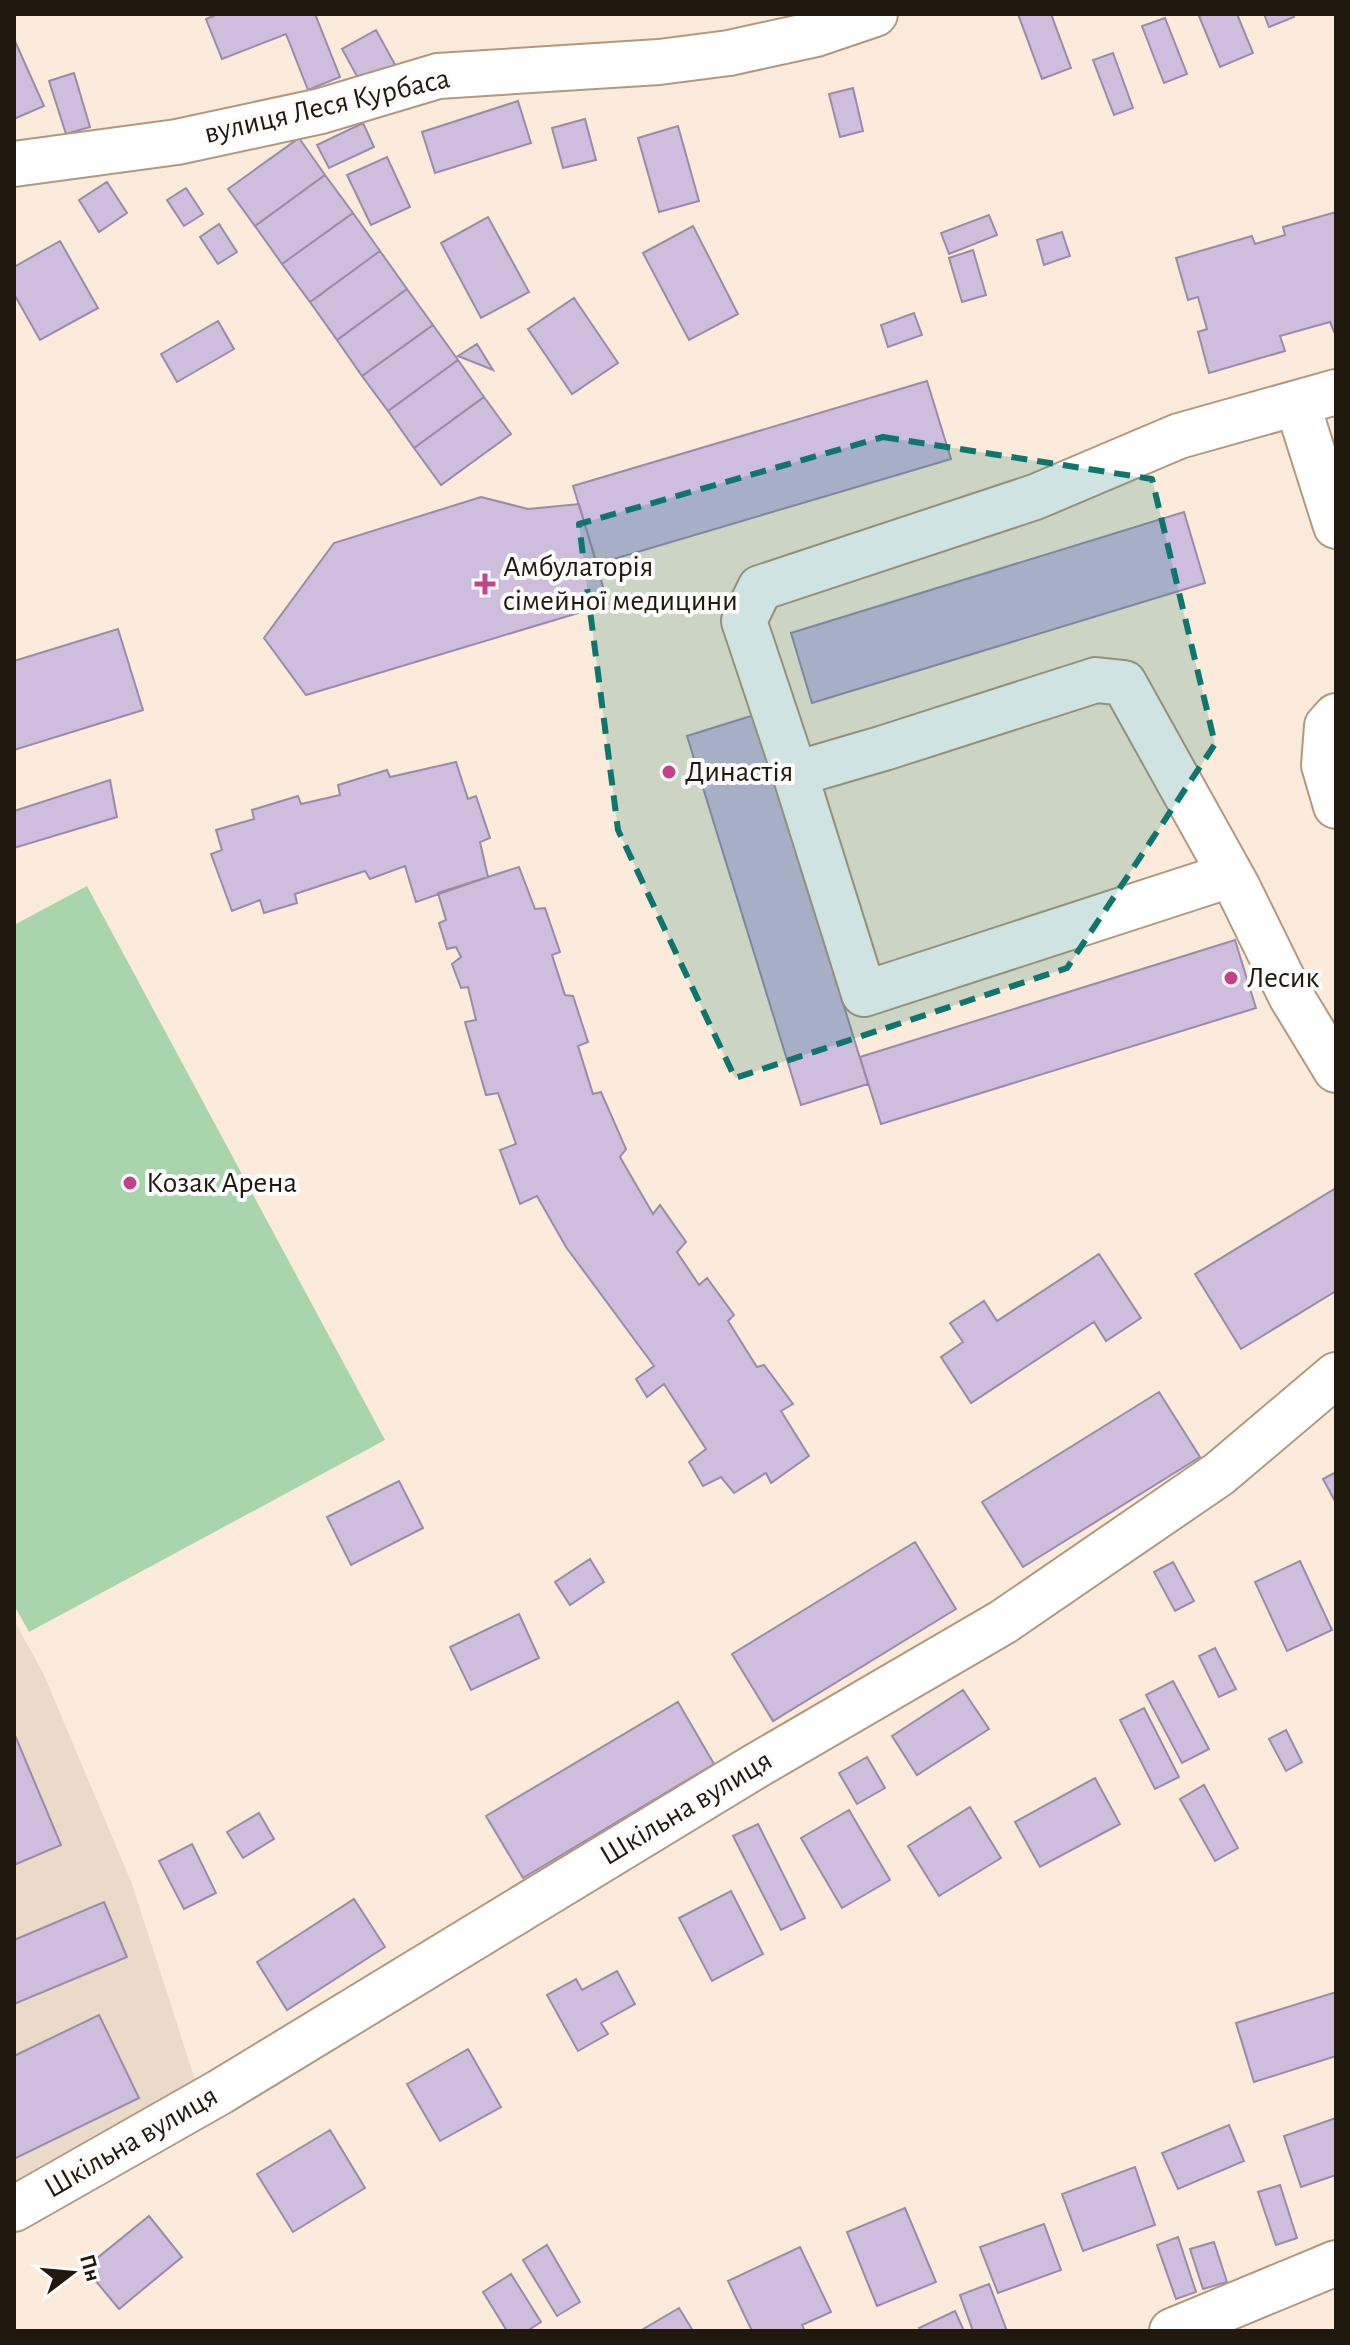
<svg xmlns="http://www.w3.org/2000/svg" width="1350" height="2345" font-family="'Alegreya Sans',sans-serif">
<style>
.education{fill:#eadac7}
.garden{fill:#a9d5ad}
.building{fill:#cebddd;stroke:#9a8ba9;stroke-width:2}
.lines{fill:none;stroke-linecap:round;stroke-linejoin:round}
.minor-casing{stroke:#b2997e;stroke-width:48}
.minor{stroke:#fff;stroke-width:44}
.marked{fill:#0f766e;fill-opacity:0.2;stroke:#0f766e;stroke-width:6;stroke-dasharray:16 10;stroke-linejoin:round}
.poi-dot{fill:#c54288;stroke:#fcfcfc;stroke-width:3}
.labels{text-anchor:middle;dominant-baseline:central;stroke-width:8;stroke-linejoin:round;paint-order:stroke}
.street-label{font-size:30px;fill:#22190e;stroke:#fcfcfc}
.poi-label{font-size:30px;fill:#22190e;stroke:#fcfcfc;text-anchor:start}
</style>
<rect width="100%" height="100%" fill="#fcebda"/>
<path class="education" d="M14 1620 44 1675 132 1884 196 2083 14 2182Z"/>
<path class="garden" d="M87 886 385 1440 29 1632 14 1605V925Z"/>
<path class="building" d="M218 14H315L340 77 308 90 286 34 222 59 206 19Z
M1018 14H1051L1071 68 1042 79Z
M1204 14H1237L1253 53 1220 67 1199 16Z
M1264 14H1293L1294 17 1269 27Z
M1165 18 1187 74 1164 83 1142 26Z
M376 30 398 70 364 89 342 49Z
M14 39 44 106 14 119Z
M1113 53 1133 108 1114 115 1093 60Z
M74 73 90 127 66 134 49 81Z
M853 88 863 131 840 137 829 94Z
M518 101 531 143 435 173 422 132Z
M585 119 596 160 563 168 552 128Z
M363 123 374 147 329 168 317 145Z
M678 126 699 201 659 212 638 138Z
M299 138 325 175 255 226 228 189Z
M387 157 410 207 371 225 347 175Z
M325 175 353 213 282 264 255 226Z
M107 182 127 213 99 232 79 200Z
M186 188 203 214 184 226 167 200Z
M1336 212V336L1330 322 1280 336 1285 351 1209 373 1198 332 1207 329 1198 297 1188 300 1176 258 1252 236 1255 244 1285 235 1283 227Z
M353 213 380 251 310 302 282 264Z
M989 215 997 235 949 254 941 233Z
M488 217 529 292 481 318 441 243Z
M219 224 237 252 218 264 200 237Z
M693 226 738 314 689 340 643 253Z
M1062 232 1070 256 1044 265 1037 240Z
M60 241 98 308 40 340 14 294V267Z
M973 250 986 295 962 302 949 258Z
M380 251 407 289 337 340 310 302Z
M407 289 433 325 362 376 337 340Z
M574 298 618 363 572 394 528 329Z
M914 313 922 335 888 347 881 325Z
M218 321 234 349 177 382 161 354Z
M433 325 458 360 388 411 362 376Z
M477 344 493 370 458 356Z
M458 360 484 397 414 448 388 411Z
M927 381 951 459 597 564 573 486Z
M484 397 511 434 441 485 414 448Z
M481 497 528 509 579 504 608 604 306 695 264 638 334 543Z
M1184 512 1205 583 812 703 791 633Z
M118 629 143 710 14 750V661Z
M754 715 868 1084 801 1105 687 736Z
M456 762 468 799 476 796 490 838 480 842 488 877 416 902 405 866 370 879 365 871 295 894 297 903 264 913 260 900 232 911 211 854 222 850 216 830 254 819 252 810 298 796 301 804 340 795 338 785 387 770 390 777Z
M110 780 117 817 14 848V811Z
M519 867 535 909 545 908 560 952 552 955 565 995 573 996 588 1042 578 1046 593 1094 601 1092 626 1149 620 1157 653 1214 660 1205 686 1242 677 1252 699 1285 707 1278 734 1315 728 1321 757 1367 764 1365 793 1404 781 1411 809 1456 771 1483 766 1473 734 1493 721 1477 703 1486 689 1462 706 1449 664 1384 647 1397 636 1379 654 1366 566 1247 537 1196 520 1204 500 1150 516 1144 498 1093 486 1095 465 1022 476 1020 468 987 461 988 452 964 461 957 456 947 447 949 439 923 446 920 438 893Z
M1235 940 1256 1008 881 1124 860 1057Z
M1336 1188V1291L1241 1349 1195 1274Z
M1099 1254 1141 1318 1106 1341 1094 1322 971 1403 941 1357 963 1342 950 1323 984 1301 997 1321Z
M1159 1392 1200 1457 1023 1567 982 1502Z
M1336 1472V1503L1323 1479Z
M399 1481 423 1528 351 1565 327 1517Z
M915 1542 956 1609 773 1721 732 1654Z
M590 1559 604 1582 570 1605 555 1582Z
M1300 1561 1332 1630 1287 1651 1255 1582Z
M1173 1562 1194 1601 1175 1611 1154 1572Z
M519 1614 539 1658 471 1690 450 1647Z
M1215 1648 1236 1689 1219 1697 1199 1656Z
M1173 1681 1209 1749 1182 1763 1146 1695Z
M963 1690 989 1729 917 1775 892 1736Z
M678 1702 714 1764 523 1878 486 1816Z
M1144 1708 1179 1777 1155 1789 1120 1720Z
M1286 1730 1302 1762 1286 1771 1269 1739Z
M14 1733 61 1845 14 1865Z
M867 1757 885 1788 857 1804 839 1773Z
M1095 1778 1120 1824 1040 1867 1015 1822Z
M1204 1785 1238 1848 1215 1861 1180 1799Z
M970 1807 1001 1858 939 1896 908 1846Z
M849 1810 890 1880 842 1908 801 1838Z
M259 1813 274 1839 243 1858 227 1832Z
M758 1824 805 1918 781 1930 733 1836Z
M192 1844 216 1893 184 1909 159 1861Z
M731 1891 763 1954 712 1981 679 1918Z
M354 1899 385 1947 287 2010 257 1962Z
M104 1902 127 1957 14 2004V1940Z
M617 1971 635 2004 601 2023 608 2034 578 2051 547 1995 576 1979 582 1990Z
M1336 1992V2056L1254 2082 1236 2023Z
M99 2015 139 2098 14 2159V2056Z
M468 2049 501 2107 440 2141 407 2084Z
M1336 2118V2175L1301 2187 1284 2136Z
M1229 2125 1244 2161 1178 2189 1162 2153Z
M330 2130 365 2188 293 2232 257 2174Z
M1135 2167 1155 2225 1083 2251 1062 2194Z
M1280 2185 1297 2238 1276 2245 1258 2192Z
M905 2208 936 2282 877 2306 847 2232Z
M149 2216 182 2257 119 2309 85 2268Z
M1044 2224 1061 2270 998 2293 980 2247Z
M1178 2237 1196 2292 1176 2299 1157 2245Z
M1214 2242 1227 2282 1203 2289 1190 2249Z
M547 2245 580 2302 557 2316 523 2260Z
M800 2247 831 2312 802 2325 805 2331H752L728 2281Z
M511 2274 541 2322 527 2331H507L483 2292Z
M989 2284 1007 2331H973L960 2295Z
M679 2308 693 2331H640Z
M955 2311 964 2331H921L919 2328Z"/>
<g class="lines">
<g class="minor-casing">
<path id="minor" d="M14 164 177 142 321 111 438 76 659 62 729 53 816 34 875 14
M1336 392 1179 436 1035 497 760 588 744 621 795 774 884 748 1096 680 1124 683 1238 888 1291 996 1336 1070
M1297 403 1336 526
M1336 716 1327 726 1324 765 1336 806
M795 774 864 994 1230 875
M14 2209 220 2092 754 1767 1003 1622 1219 1474 1336 1375
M1172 2331 1336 2263"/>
</g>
<use href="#minor" class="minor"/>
</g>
<path class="marked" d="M883 437 1152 479 1215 744 1067 968 735 1078 618 830 579 524Z"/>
<g class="poi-dot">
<path d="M481 572h8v8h8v8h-8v8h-8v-8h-8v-8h8z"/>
<circle cx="669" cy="772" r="8"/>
<circle cx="1231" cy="978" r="8"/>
<circle cx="130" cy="1183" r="8"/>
</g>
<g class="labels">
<g class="street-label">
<text transform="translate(327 106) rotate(-13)">вулиця Леся Курбаса</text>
<text transform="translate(686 1808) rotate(-31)">Шкільна вулиця</text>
<text transform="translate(131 2142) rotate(-30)">Шкільна вулиця</text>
</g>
<g class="poi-label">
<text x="503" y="567">Амбулаторія<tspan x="503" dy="34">сімейної медицини</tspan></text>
<text x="685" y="772">Династiя</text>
<text x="1247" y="978">Лесик</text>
<text x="146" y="1183">Козак Арена</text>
</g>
</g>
<rect width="1350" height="2345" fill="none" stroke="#22190e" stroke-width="32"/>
<g transform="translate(72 2273) rotate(74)" stroke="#fcfcfc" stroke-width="6" paint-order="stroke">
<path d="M0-6L14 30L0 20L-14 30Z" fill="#22190e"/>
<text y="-12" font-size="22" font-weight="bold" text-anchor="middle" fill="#22190e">Пн</text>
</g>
</svg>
